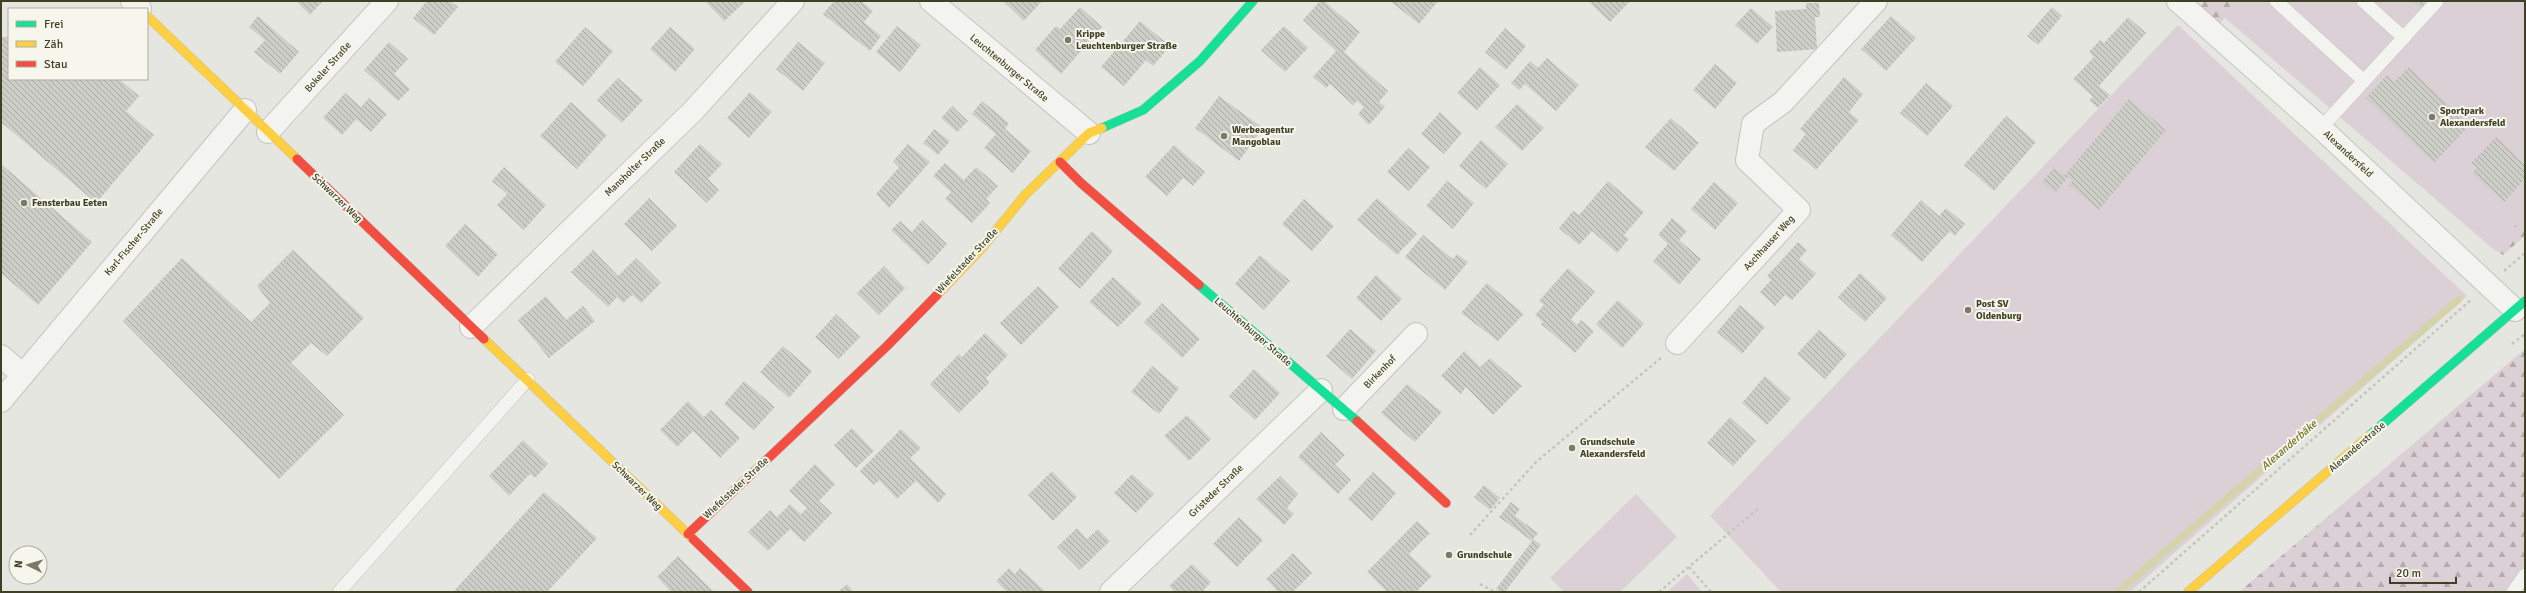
<svg xmlns="http://www.w3.org/2000/svg" width="2526" height="593" font-family="Signika,sans-serif">
<style>
.forest{fill:url(#forest-firs)}
.park{fill:#dcd0d7}
.lines{fill:none;stroke-linecap:round;stroke-linejoin:round}
.stream{stroke:#d4d3ab;stroke-width:7}
.building{fill:url(#building-back-hatch)}
.lane-casing{stroke:#c4c4bf;stroke-width:14}
.street-casing{stroke:#c4c4bf;stroke-width:24}
.fast-casing{stroke:#c4c4bf;stroke-width:10}
.slow-casing{stroke:#c4c4bf;stroke-width:10}
.jam-casing{stroke:#c4c4bf;stroke-width:10}
.path{stroke:#c5c5bf;stroke-width:2.5;stroke-dasharray:3 3;stroke-linecap:butt}
.lane{stroke:#f3f3f0;stroke-width:13}
.street{stroke:#f3f3f0;stroke-width:22}
.fast{stroke:#16e098;stroke-width:9}
.slow{stroke:#ffcf43;stroke-width:9}
.jam{stroke:#f24e42;stroke-width:9}
.poi-dot{fill:#797b67;stroke:#f6f6ed;stroke-width:1.5}
.labels{text-anchor:middle;dominant-baseline:central;stroke-width:4;stroke-linejoin:round;paint-order:stroke}
.poi-label{font-size:10px;font-weight:bold;fill:#3f4125;stroke:#f6f6ed;text-anchor:start}
.street-label{font-size:10px;fill:#3f4125;stroke:#f6f6ed}
.water-label{font-size:11px;font-style:italic;fill:#73742a;stroke:#f6f6ed}
</style>
<defs>
<pattern id="forest-firs" width="22" height="20" patternUnits="userSpaceOnUse"><rect width="22" height="20" fill="#dcd0d7"/><path d="M5 1l3.5 6h-7zM16 11l3.5 6h-7z" fill="#b4aaae"/></pattern>
<pattern id="building-back-hatch" width="6" height="6" patternUnits="userSpaceOnUse"><rect width="6" height="6" fill="#cecec9"/><path d="M-1 5l2 2M0 0l6 6M5-1l2 2" fill="none" stroke="#a9a9a3"/></pattern>
</defs>
<rect width="100%" height="100%" fill="#e6e6e1"/>
<path class="forest" d="M2204 1H2241L2212 32 2192 14Z
M2525 215V236L2503 255 2493 249Z
M2525 349V566L2505 592H2239Z"/>
<path class="park" d="M2241 1H2525V215L2493 249 2225 18Z
M2178 25 2467 296 2130 592H1781L1710 516Z
M1636 494 1677 537 1620 592H1564L1550 578Z
M1687 574 1702 592H1667Z"/>
<g class="lines">
<path class="stream" d="M2118 592 2459 299"/>
</g>
<path class="building" d="M296 1H323L310 15Z
M427 1H450L458 7 434 35 413 18Z
M705 1H746L724 21Z
M834 1H861L873 11 864 22 881 36 870 51 823 14Z
M1003 1H1042L1024 21Z
M1320 1H1324L1360 32 1344 52 1388 91 1379 102 1385 107 1369 125 1358 114 1364 107 1357 101 1353 105 1330 84 1326 88 1313 77 1336 51 1303 20Z
M1390 1H1438L1419 24Z
M1588 1H1630L1610 22Z
M2413 1H2436L2426 12Z
M1806 3H1819L1820 17H1815L1817 49 1777 52 1775 11 1806 9Z
M1080 7 1102 27 1061 74 1035 50 1056 26 1060 29Z
M2052 7 2062 16 2038 45 2027 36Z
M1751 8 1773 27 1757 44 1735 25Z
M258 16 299 52 280 74 254 52 265 40 249 27Z
M1891 16 1916 38 1886 71 1861 49Z
M2128 17 2146 33 2099 86 2110 95 2098 108 2089 100 2093 97 2073 79 2094 57 2089 52 2100 40 2104 43Z
M1140 21 1170 46 1153 66 1146 60 1124 86 1101 67Z
M897 26 921 45 900 72 876 52Z
M1284 26 1308 48 1285 72 1261 50Z
M585 27 613 51 583 86 555 62Z
M670 27 695 49 675 72 650 49Z
M1505 28 1526 46 1506 70 1485 52Z
M1 37H9V79H119L139 96 126 111 154 135 96 203 1 122Z
M389 42 408 59 394 74 410 89 398 101 364 70Z
M798 42 825 63 803 91 776 69Z
M1547 58 1579 85 1556 111 1525 84 1519 90 1511 83 1530 61 1538 68Z
M1715 64 1737 83 1715 109 1693 90Z
M1480 67 1500 85 1477 110 1457 93Z
M2409 67 2470 125 2434 163 2366 98 2387 75 2394 82Z
M1844 77 1863 94 1849 112 1859 120 1816 170 1793 150 1806 134 1800 129Z
M618 78 643 100 622 123 597 100Z
M1926 83 1953 106 1927 136 1900 113Z
M750 92 772 112 749 138 727 118Z
M345 93 361 107 369 98 387 114 371 132 356 119 342 135 323 118Z
M1219 96 1263 128 1239 161 1195 128Z
M2129 99 2166 130 2099 210 2069 185 2072 181 2068 177 2055 193 2042 182 2054 168 2064 176Z
M982 101 1009 123 1005 129 1031 151 1013 173 984 148 996 134 972 114Z
M571 102 607 135 577 169 540 136Z
M1517 104 1544 128 1522 151 1495 127Z
M952 106 968 121 957 132 941 118Z
M1440 112 1462 133 1444 154 1421 134Z
M2006 116 2036 142 1994 191 1964 165Z
M1671 118 1699 143 1674 171 1645 147Z
M934 129 950 141 938 155 923 143Z
M2496 137 2525 165V179L2504 202 2472 173 2477 168 2471 163Z
M1481 140 1508 164 1486 189 1459 166Z
M700 144 722 164 708 179 719 190 707 203 674 172Z
M908 144 930 162 889 208 876 194 899 167 893 161Z
M1174 145 1205 172 1193 186 1183 178 1167 196 1145 177Z
M1408 148 1430 167 1409 191 1387 172Z
M945 163 964 180 976 167 998 186 986 199 990 203 972 223 945 199 951 192 933 176Z
M1 164 92 242 38 305 1 273Z
M504 167 546 205 524 230 497 205 507 194 492 181Z
M1447 181 1474 203 1453 229 1426 206Z
M1608 181 1644 212 1624 235 1629 239 1617 253 1592 231 1579 245 1559 228 1573 211 1579 215Z
M1714 182 1738 203 1715 230 1691 209Z
M649 198 677 226 652 251 624 224Z
M1377 198 1417 234 1397 255 1357 220Z
M1304 199 1334 226 1312 251 1282 224Z
M1921 200 1939 216 1946 208 1965 224 1955 236 1950 231 1922 262 1891 235Z
M1672 218 1687 231 1679 240 1701 259 1679 285 1653 261 1668 244 1658 235Z
M922 220 947 244 928 265 891 230 900 221 912 232Z
M465 224 498 254 478 277 445 246Z
M1092 231 1113 251 1080 289 1058 269Z
M1423 235 1453 259 1457 254 1468 262 1445 290 1405 257Z
M1798 242 1807 250 1799 259 1816 274 1792 300 1785 295 1775 306 1760 292 1771 280 1767 276Z
M293 250 364 318 327 356 311 343 291 363 344 415 279 479 123 321 182 258 251 322 270 303 257 286Z
M593 250 618 276 636 258 661 283 641 303 632 295 623 303 617 297 608 307 571 272Z
M1260 255 1290 281 1264 310 1235 284Z
M884 266 905 288 879 315 857 293Z
M1568 268 1595 292 1571 319 1577 325 1581 320 1594 331 1575 353 1541 324 1543 322 1535 315 1544 305 1539 301Z
M1860 273 1887 298 1865 322 1838 297Z
M1376 275 1402 299 1381 321 1356 298Z
M1113 277 1142 303 1118 327 1089 302Z
M1487 283 1524 314 1498 341 1461 313Z
M1038 286 1059 307 1021 345 1000 323Z
M546 296 566 320 583 306 595 321 549 358 518 320Z
M1618 300 1644 324 1622 348 1596 324Z
M1162 303 1200 339 1182 358 1144 322Z
M1740 305 1765 327 1742 354 1717 332Z
M836 314 860 337 839 359 815 337Z
M1350 329 1376 351 1352 379 1326 356Z
M1819 330 1847 354 1825 379 1797 354Z
M985 333 1008 355 986 378 989 383 959 413 930 384 959 354 962 357Z
M783 346 812 371 789 398 760 372Z
M1464 351 1480 367 1490 358 1522 386 1493 415 1466 387 1461 394 1441 376Z
M1152 366 1179 388 1159 414 1131 392Z
M1254 369 1280 393 1255 420 1229 396Z
M1765 376 1791 399 1767 425 1742 403Z
M744 381 775 407 754 430 724 404Z
M1407 384 1442 412 1415 442 1381 413Z
M688 401 704 417 711 410 740 438 720 458 693 431 677 447 660 430Z
M1187 415 1211 439 1189 461 1164 436Z
M1730 417 1756 441 1733 466 1707 443Z
M852 428 874 451 856 468 834 445Z
M901 429 921 448 910 458 946 494 938 503 916 481 897 499 879 480 874 485 860 471Z
M1321 432 1345 455 1335 465 1351 480 1338 494 1298 457Z
M523 440 548 464 535 478 530 474 509 496 489 476Z
M815 464 835 484 819 501 832 513 804 542 790 529 768 551 748 532 770 510 777 517 790 504 801 514 807 508 789 491Z
M1052 471 1077 497 1053 521 1028 495Z
M1373 472 1396 493 1372 521 1348 499Z
M1132 474 1154 494 1136 513 1114 493Z
M1280 476 1298 494 1287 508 1294 514 1284 525 1256 499Z
M1484 485 1500 498 1490 510 1474 497Z
M544 492 597 538 547 592H453Z
M1511 502 1520 509 1515 516 1538 533 1533 539 1541 545 1505 592H1500L1496 589 1532 541 1499 517Z
M1239 517 1263 540 1237 567 1213 544Z
M1417 521 1430 533 1409 554 1432 576 1416 592H1387L1367 572Z
M1077 528 1087 539 1098 529 1110 541 1080 570 1057 547Z
M1293 553 1312 573 1293 592H1278L1266 579Z
M678 556 714 592H671L657 577Z
M1192 564 1211 582 1202 592H1175L1169 586Z
M1009 568 1015 574 1020 568 1046 592H1007L996 581Z
M847 584 854 592H838Z"/>
<g class="lines">
<g class="lane-casing">
<path id="lane" d="M2276 1 2364 81
M2363 1 2404 38
M2321 128 2437 1
M339 592 528 379
M2513 592 2525 575"/>
</g>
<g class="street-casing">
<path id="street" d="M132 1 140 9
M931 1 1089 133
M2178 1 2321 128 2515 310
M268 132 387 1
M471 327 693 111 793 1
M1677 343 1799 210 1747 160 1753 124 1783 102 1876 1
M1 356 23 375
M1 401 245 110
M1344 409 1416 334
M1111 592 1321 390"/>
</g>
<g class="fast-casing">
<path id="fast" d="M1102 128 1143 110 1200 61 1253 1
M1199 285 1357 421
M2370 435 2525 301"/>
</g>
<g class="slow-casing">
<path id="slow" d="M147 16 297 159
M937 295 981 249 1025 195 1089 133 1102 128
M484 339 693 539
M2188 592 2370 435"/>
</g>
<g class="jam-casing">
<path id="jam" d="M297 159 484 339
M1060 162 1081 183 1199 285
M1357 421 1446 503
M688 534 887 346 937 295
M693 539 748 592"/>
</g>
<path class="path" d="M2504 271 2525 253
M2512 344 2525 334
M1470 535 1536 462 1662 357
M1689 567 1711 592
M1480 584 1495 592
M1659 592 1760 507
M2139 592 2472 299"/>
<use href="#lane" class="lane"/>
<use href="#street" class="street"/>
<use href="#fast" class="fast"/>
<use href="#slow" class="slow"/>
<use href="#jam" class="jam"/>
</g>
<g class="poi-dot">
<circle cx="1068" cy="40" r="4"/>
<circle cx="2432" cy="117" r="4"/>
<circle cx="1224" cy="136" r="4"/>
<circle cx="24" cy="203" r="4"/>
<circle cx="1968" cy="310" r="4"/>
<circle cx="1572" cy="448" r="4"/>
<circle cx="1449" cy="555" r="4"/>
</g>
<g class="labels">
<g class="poi-label">
<text x="1076" y="34">Krippe<tspan x="1076" dy="12">Leuchtenburger Straße</tspan></text>
<text x="2440" y="111">Sportpark<tspan x="2440" dy="12">Alexandersfeld</tspan></text>
<text x="1232" y="130">Werbeagentur<tspan x="1232" dy="12">Mangoblau</tspan></text>
<text x="32" y="203">Fensterbau Eeten</text>
<text x="1976" y="304">Post SV<tspan x="1976" dy="12">Oldenburg</tspan></text>
<text x="1580" y="442">Grundschule<tspan x="1580" dy="12">Alexandersfeld</tspan></text>
<text x="1457" y="555">Grundschule</text>
</g>
<g class="street-label">
<text transform="translate(328 67) rotate(-48)">Bokeler Straße</text>
<text transform="translate(1009 68) rotate(40)">Leuchtenburger Straße</text>
<text transform="translate(2348 154) rotate(43)">Alexandersfeld</text>
<text transform="translate(635 167) rotate(-44)">Mansholter Straße</text>
<text transform="translate(337 198) rotate(44)">Schwarzer Weg</text>
<text transform="translate(134 242) rotate(-50)">Karl-Fischer-Straße</text>
<text transform="translate(1769 243) rotate(-48)">Aschhauser Weg</text>
<text transform="translate(967 261) rotate(-47)">Wiefelsteder Straße</text>
<text transform="translate(1253 332) rotate(41)">Leuchtenburger Straße</text>
<text transform="translate(1380 372) rotate(-46)">Birkenhof</text>
<text transform="translate(2357 447) rotate(-41)">Alexanderstraße</text>
<text transform="translate(637 486) rotate(44)">Schwarzer Weg</text>
<text transform="translate(736 488) rotate(-43)">Wiefelsteder Straße</text>
<text transform="translate(1216 491) rotate(-44)">Gristeder Straße</text>
</g>
<g class="water-label">
<text transform="translate(2289 445) rotate(-41)">Alexanderbäke</text>
</g>
</g>
<rect width="2526" height="593" fill="none" stroke="#3f4125" stroke-width="4"/>
<rect x="8" y="8" width="140" height="72" fill="#f6f6ed" stroke="#adae9d"/>
<rect x="16" y="21" width="20" height="6" fill="#16e098" stroke="#adae9d"/>
<text x="44" y="28" font-size="12" fill="#3f4125">Frei</text>
<rect x="16" y="41" width="20" height="6" fill="#ffcf43" stroke="#adae9d"/>
<text x="44" y="48" font-size="12" fill="#3f4125">Zäh</text>
<rect x="16" y="61" width="20" height="6" fill="#f24e42" stroke="#adae9d"/>
<text x="44" y="68" font-size="12" fill="#3f4125">Stau</text>
<g transform="translate(28 565) rotate(275)"><circle r="19" fill="#f6f6ed" stroke="#adae9d"/>
<path d="M0-3L7 15L0 10L-7 15Z" fill="#797b67"/>
<text y="-6" font-size="11" font-weight="bold" text-anchor="middle" fill="#3f4125">N</text>
</g>
<path d="M2390 577v6h66v-6" fill="none" stroke="#3f4125" stroke-width="2"/>
<text x="2396" y="577" font-size="12" fill="#3f4125" stroke="#f6f6ed" stroke-width="3" paint-order="stroke">20 m</text>
</svg>
